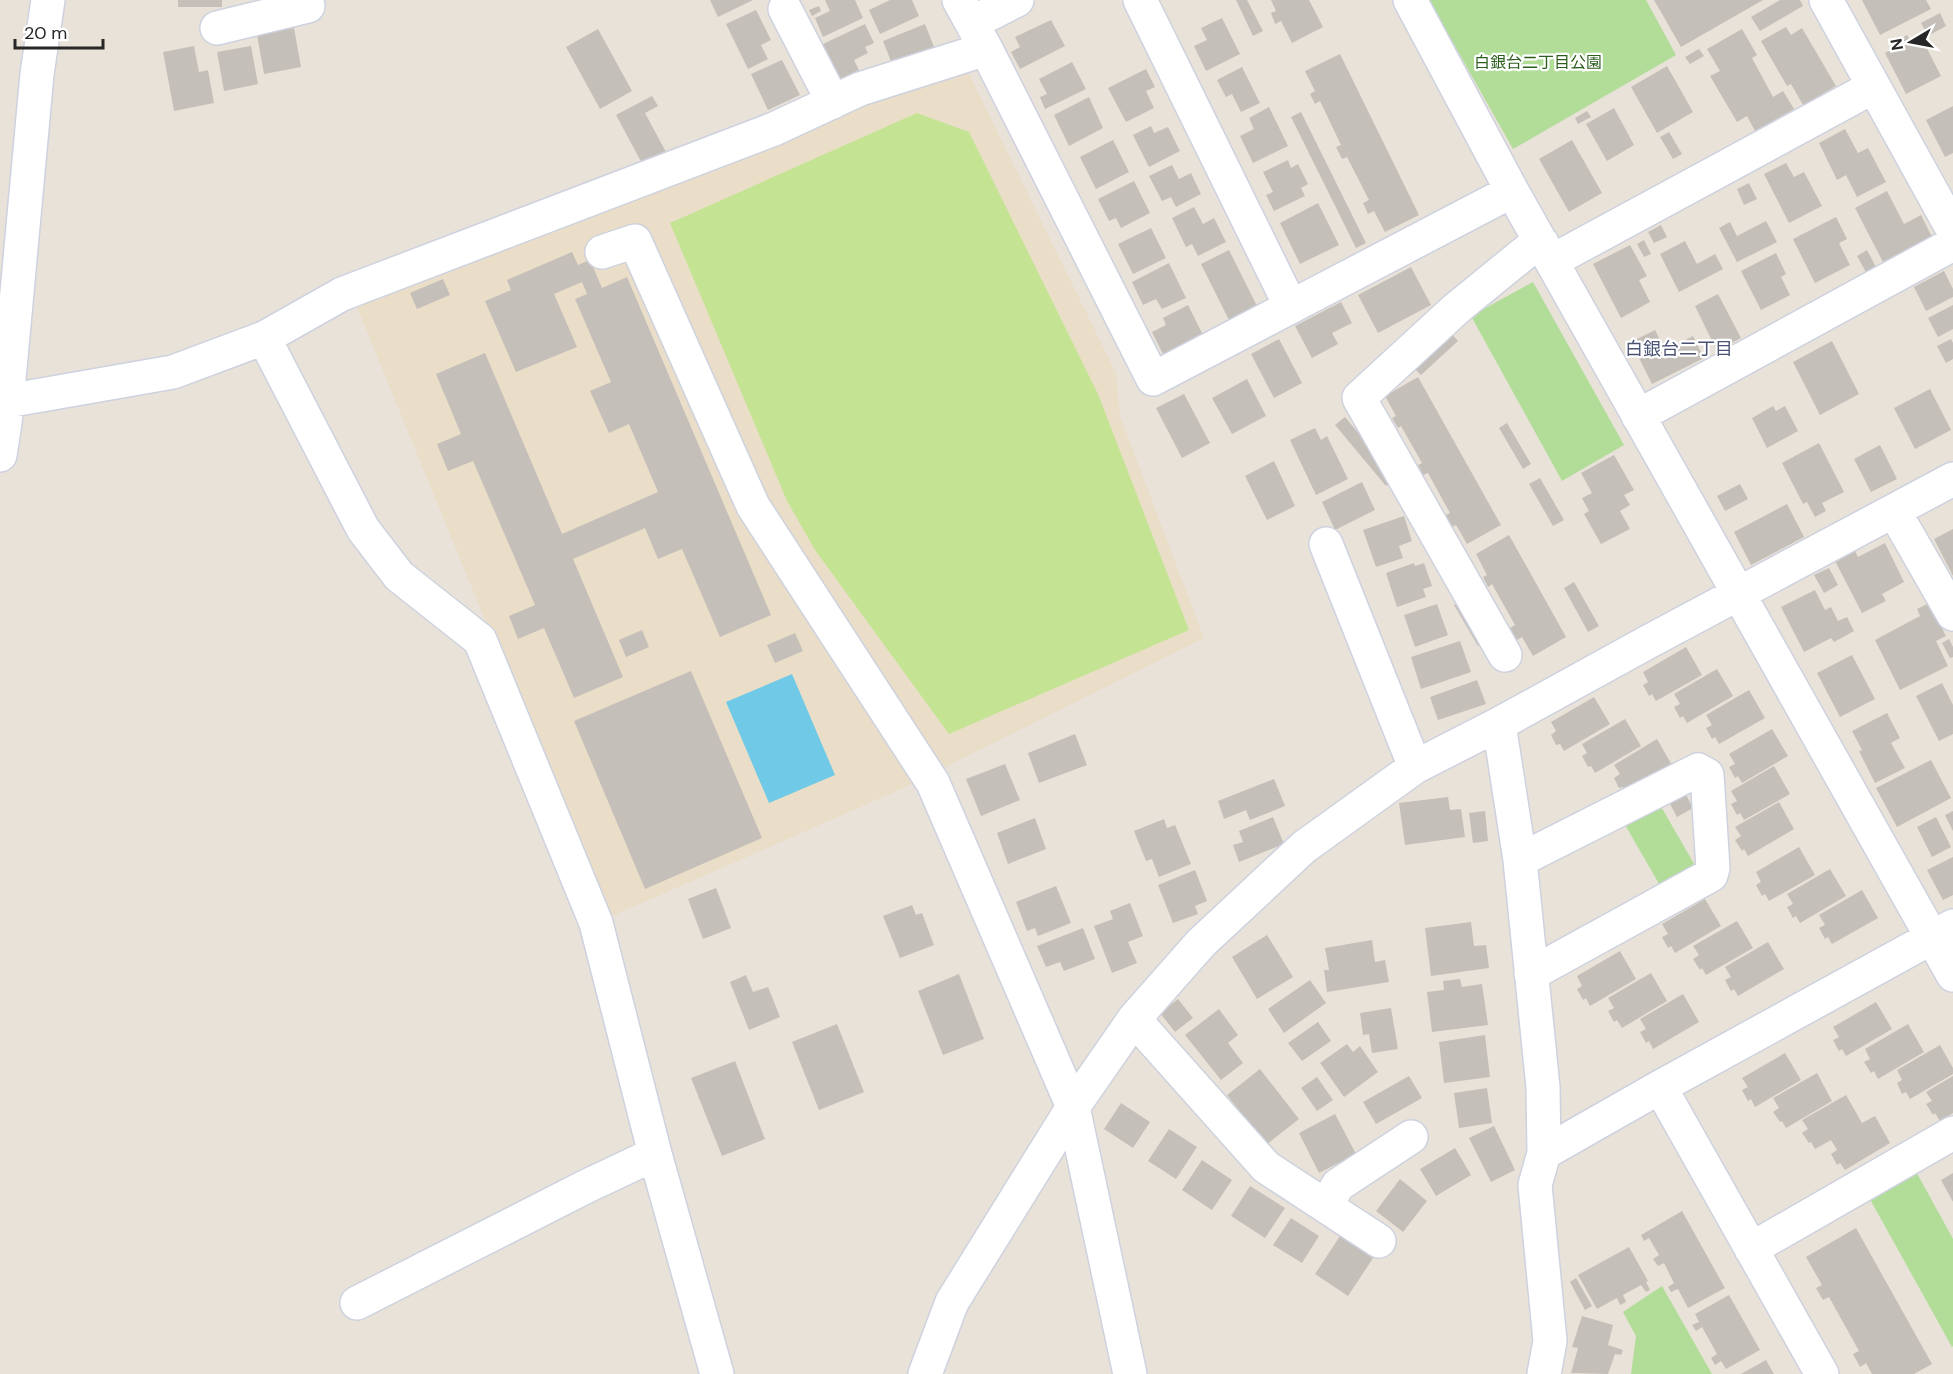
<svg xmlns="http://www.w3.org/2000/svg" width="1953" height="1374" font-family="'DM Sans','Noto Sans JP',sans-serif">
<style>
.education{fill:#eadec9}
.green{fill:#b1dd98}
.pitch{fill:#c4e494}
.water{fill:#70cae7}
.building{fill:#c4bfb9}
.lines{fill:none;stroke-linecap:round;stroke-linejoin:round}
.minor-casing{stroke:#ced2df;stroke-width:36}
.minor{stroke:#fff;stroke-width:33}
.labels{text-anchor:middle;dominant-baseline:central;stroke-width:4.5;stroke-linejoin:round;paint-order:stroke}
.park-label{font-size:16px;fill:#2c5e1d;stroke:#fff}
.neighbourhood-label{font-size:18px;fill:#4b5374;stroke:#fff}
</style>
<rect width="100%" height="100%" fill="#e9e2d9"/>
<path class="education" d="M967 70 1116 373 1120 416 1204 638 895 792 610 917 492 637 354 300 860 100Z"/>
<path class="green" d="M1429 0H1646L1676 55 1513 149Z
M1533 282 1624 445 1562 481 1471 316Z
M1659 803 1697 869 1662 889 1624 823Z
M1913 1166 1953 1239V1346L1952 1347 1866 1192Z
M1662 1286 1712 1374H1631L1636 1336 1623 1312Z"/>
<path class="pitch" d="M917 113 969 132 1098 394 1189 630 949 734 815 550 787 501 670 223Z"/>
<path class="water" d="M792 674 835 775 769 803 726 702Z"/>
<path class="building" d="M178 0H222V7H178Z
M710 0H753L718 17Z
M825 0H855L863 18 823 37 815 18 830 11Z
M890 0H912L919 16 880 34 869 10Z
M1236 0H1247L1263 31 1253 36Z
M1271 0H1309L1323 27 1292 43 1281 21 1275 24 1271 13 1276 11Z
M1654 0H1763L1681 47Z
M1780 0H1800L1803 6 1760 31 1751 17Z
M1862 0H1926L1931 9 1880 35Z
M819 6 821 11 812 16 809 10Z
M756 10 771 40 761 45 768 59 748 69 726 24Z
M1940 13 1946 26 1928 36 1921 23Z
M1222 18 1240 54 1206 71 1194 46 1207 40 1201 28Z
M1051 20 1065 46 1020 69 1011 52 1020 47 1015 37Z
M865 24 874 43 865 47 868 53 854 60 859 70 838 80 821 45Z
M925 24 934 47 892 64 883 41Z
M1786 27 1791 35 1802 28 1836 86 1803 105 1791 84 1787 86 1761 41Z
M294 28 301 67 264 74 257 35Z
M598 29 632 91 600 109 566 47Z
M1742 29 1757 55 1752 58 1773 97 1783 91 1794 109 1755 131 1747 116 1737 122 1710 76 1720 71 1707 49Z
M1907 35 1910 40 1920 35 1941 76 1906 94 1885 53 1898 46 1895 41Z
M194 46 199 72 208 70 214 103 174 111 163 52Z
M251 46 258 84 224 91 217 52Z
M1699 49 1704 56 1690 64 1685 57Z
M1340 54 1419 215 1385 232 1374 211 1368 214 1363 203 1369 200 1347 157 1342 159 1336 147 1341 145 1320 101 1315 104 1310 94 1315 91 1305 71Z
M782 60 800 95 768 110 751 74Z
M1072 62 1086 89 1045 109 1040 97 1047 94 1039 79Z
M1667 66 1693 112 1657 133 1631 87Z
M1242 67 1260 103 1241 112 1232 94 1226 97 1217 80Z
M1146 69 1155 87 1146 91 1154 108 1126 122 1108 88Z
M652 96 658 106 645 113 667 154 644 167 616 115Z
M1089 97 1103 128 1069 146 1054 115Z
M1953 106V153L1945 157 1926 120Z
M1269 107 1288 146 1253 163 1240 136 1254 129 1249 118Z
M1614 108 1634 145 1607 161 1586 124Z
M1587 111 1591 117 1578 124 1575 118Z
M1301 112 1366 243 1356 248 1291 117Z
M1151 126 1154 133 1168 127 1180 151 1149 167 1133 135Z
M1845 129 1858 153 1868 148 1886 182 1857 197 1846 175 1837 180 1819 143Z
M1669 132 1682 154 1673 159 1660 137Z
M1113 140 1129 172 1096 189 1080 157Z
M1572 140 1602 193 1569 212 1539 159Z
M1288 160 1291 168 1298 164 1308 184 1301 188 1305 196 1274 211 1266 195 1273 192 1263 172Z
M1786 163 1794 177 1804 172 1822 206 1789 223 1764 174Z
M1172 165 1179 179 1191 173 1201 194 1176 207 1171 197 1162 201 1149 176Z
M1134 181 1150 213 1121 228 1116 218 1109 221 1098 199Z
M1749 183 1757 199 1744 205 1737 189Z
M1887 191 1904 224 1921 215 1932 237 1883 262 1855 208Z
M1318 203 1339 245 1300 264 1280 223Z
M1194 207 1203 224 1214 218 1226 242 1198 256 1192 244 1186 247 1172 218Z
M1836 217 1847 239 1839 243 1850 265 1815 283 1793 239Z
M1766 221 1777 242 1737 262 1719 228 1730 222 1737 236Z
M1661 225 1667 237 1654 243 1648 232Z
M1151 228 1166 258 1133 274 1118 244Z
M1644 240 1651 254 1644 257 1637 244Z
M1685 241 1697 264 1715 254 1723 269 1679 292 1660 254Z
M1630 245 1647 276 1639 280 1650 302 1621 318 1593 264Z
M1229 250 1260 312 1232 326 1201 264Z
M1867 250 1877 269 1867 274 1857 256Z
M572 252 578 265 590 260 602 288 627 277 771 615 720 637 682 549 658 559 645 528 573 559 623 677 574 698 544 628 518 639 509 616 535 605 473 461 448 471 437 444 461 434 436 374 485 353 562 534 658 492 629 424 609 433 590 391 611 382 575 299 587 294 582 282 554 294 577 347 516 372 485 301 511 290 507 280Z
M1776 253 1786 274 1781 277 1790 295 1761 310 1741 271Z
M1169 263 1186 298 1162 309 1156 299 1143 305 1132 282Z
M1411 267 1431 305 1378 333 1358 295Z
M1944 271 1953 289V297L1926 311 1914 287Z
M443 279 450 295 417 309 410 293Z
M1718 294 1741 338 1717 351 1695 306Z
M1341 302 1352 323 1332 333 1338 344 1312 358 1295 326Z
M1188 305 1204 337 1164 356 1152 332 1166 325 1163 318Z
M1953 305V329L1938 337 1928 318Z
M1655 330 1665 351 1693 336 1704 358 1652 384 1631 342Z
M1449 331 1458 341 1421 375 1411 365Z
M1279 339 1302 383 1274 398 1251 354Z
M1951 339 1953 343V359L1946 363 1937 346Z
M1832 341 1859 394 1820 415 1793 362Z
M1418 377 1501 525 1467 544 1456 525 1452 527 1446 515 1450 513 1428 473 1423 475 1418 465 1422 463 1401 426 1398 428 1392 418 1396 416 1385 396Z
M1247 379 1266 416 1232 434 1212 398Z
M1930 389 1951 430 1915 449 1894 408Z
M1184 394 1210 443 1182 458 1156 408Z
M1773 406 1776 411 1785 406 1798 431 1767 448 1752 418Z
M1345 417 1396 478 1386 486 1335 425Z
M1507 423 1531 464 1523 469 1499 428Z
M1315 428 1321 440 1327 436 1348 479 1316 495 1290 440Z
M1819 443 1844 492 1822 503 1826 511 1815 517 1807 502 1803 504 1782 463Z
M1880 445 1897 479 1871 492 1854 459Z
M1614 455 1634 490 1624 495 1630 505 1620 511 1630 529 1601 544 1584 514 1589 511 1582 498 1592 493 1581 473Z
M1274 461 1295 506 1267 520 1245 476Z
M1540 478 1564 520 1553 526 1529 484Z
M1362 482 1375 510 1335 530 1322 502Z
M1740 484 1748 499 1725 511 1717 496Z
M1787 504 1804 537 1751 565 1734 532Z
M1404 516 1412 541 1399 546 1403 558 1376 567 1363 530Z
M1953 529V576L1934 539Z
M1509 535 1566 637 1533 656 1522 637 1517 640 1510 628 1515 625 1492 584 1488 587 1483 577 1487 575 1476 554Z
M1885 543 1904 582 1882 594 1886 601 1862 613 1835 561 1855 551 1858 557Z
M1414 563 1415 566 1424 563 1432 586 1423 589 1426 597 1397 607 1386 573Z
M1829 568 1838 585 1824 593 1814 575Z
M1574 582 1599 626 1588 632 1564 588Z
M1815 590 1825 610 1831 607 1838 621 1847 617 1854 631 1834 642 1831 638 1804 652 1781 607Z
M1463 600 1487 641 1478 646 1454 605Z
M1929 603 1946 636 1936 641 1948 666 1900 690 1875 640 1920 616 1917 609Z
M1437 604 1448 635 1415 647 1404 615Z
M642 630 649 647 626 657 619 640Z
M795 633 803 651 775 663 767 645Z
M1949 639 1953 647V657L1950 658 1942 643Z
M1460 641 1471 672 1421 689 1411 657Z
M1686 647 1702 675 1656 701 1652 694 1649 696 1643 685 1648 682 1643 672Z
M1852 655 1875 699 1840 717 1817 673Z
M1717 669 1733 696 1687 723 1683 716 1680 718 1674 707 1680 704 1674 694Z
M691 671 762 838 645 889 574 721Z
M1477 680 1486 704 1438 720 1430 697Z
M1942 683 1953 705V734L1939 741 1916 696Z
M1749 690 1765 718 1719 744 1715 737 1712 739 1706 728 1712 725 1706 715Z
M1594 697 1610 724 1564 751 1560 744 1556 745 1551 735 1556 731 1551 722Z
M1887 713 1900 738 1891 743 1905 768 1875 783 1859 751 1862 750 1852 731Z
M1625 719 1641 746 1595 773 1591 766 1588 767 1582 756 1587 753 1582 744Z
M1772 729 1788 756 1742 783 1738 776 1735 778 1729 767 1735 764 1729 754Z
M1075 734 1087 765 1039 783 1028 753Z
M1657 739 1673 767 1627 794 1623 787 1619 788 1614 778 1620 774 1614 765Z
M1931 760 1951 798 1897 827 1876 788Z
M1005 764 1020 800 981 816 966 779Z
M1774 766 1790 794 1744 820 1740 813 1737 815 1731 804 1737 801 1731 791Z
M1274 779 1285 806 1250 820 1246 810 1224 819 1218 801Z
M1685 793 1693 808 1677 817 1669 802Z
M1448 797 1450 810 1461 809 1465 837 1405 845 1399 803Z
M1779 802 1794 829 1748 856 1744 849 1742 851 1735 840 1741 836 1735 827Z
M1485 811 1488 841 1473 843 1469 813Z
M1953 811V831L1945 815Z
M1273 817 1284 844 1239 862 1233 845 1243 842 1239 831Z
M1936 817 1951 847 1932 857 1917 827Z
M1035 818 1046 849 1008 864 997 833Z
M1164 819 1167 828 1175 825 1191 864 1159 877 1152 859 1146 861 1134 831Z
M1799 847 1815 875 1769 901 1765 894 1762 896 1756 885 1761 882 1756 872Z
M1953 857V895L1943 900 1927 870Z
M1830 869 1846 896 1800 923 1796 916 1793 918 1787 907 1793 904 1787 894Z
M1195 870 1207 901 1195 906 1198 914 1173 923 1158 885Z
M1056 886 1071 923 1038 936 1035 928 1027 931 1016 902Z
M716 888 731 928 703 939 688 899Z
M1862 890 1878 918 1832 944 1828 937 1825 939 1819 928 1825 925 1819 915Z
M1705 899 1721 926 1675 953 1671 946 1668 948 1662 937 1668 934 1662 924Z
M1130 903 1143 936 1128 942 1137 963 1112 973 1094 926 1113 919 1110 911Z
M912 905 916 915 922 913 934 945 900 958 883 916Z
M1737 921 1753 948 1706 975 1702 968 1700 970 1693 959 1699 955 1693 946Z
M1471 922 1474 946 1486 945 1489 968 1431 976 1425 928Z
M1083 928 1095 959 1064 971 1060 962 1046 967 1037 946Z
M1267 935 1293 977 1257 999 1232 957Z
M1372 940 1375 962 1385 960 1389 982 1327 992 1324 970H1329L1325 948Z
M1768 942 1784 969 1738 996 1734 989 1731 991 1725 980 1731 977 1725 967Z
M1620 951 1636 979 1590 1006 1586 998 1583 1000 1577 989 1582 986 1577 976Z
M1651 973 1667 1001 1622 1028 1617 1020 1614 1022 1608 1011 1614 1008 1608 998Z
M959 974 984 1039 943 1055 918 991Z
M746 975 753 992 768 987 780 1017 749 1030 730 982Z
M1460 979 1462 987 1482 984 1488 1025 1432 1032 1427 992 1444 990 1443 981Z
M1310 980 1326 1003 1284 1033 1268 1009Z
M1683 994 1699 1022 1653 1049 1649 1041 1646 1043 1640 1032 1646 1029 1640 1019Z
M1178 999 1193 1018 1175 1032 1160 1013Z
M1876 1002 1892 1029 1846 1056 1842 1049 1839 1051 1833 1040 1839 1037 1833 1027Z
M1391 1008 1398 1049 1372 1053 1369 1034 1363 1035 1360 1013Z
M1219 1009 1238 1035 1228 1043 1243 1063 1221 1080 1185 1035Z
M1318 1022 1331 1041 1302 1061 1288 1043Z
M837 1024 864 1092 819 1110 792 1042Z
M1908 1024 1924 1052 1878 1079 1874 1071 1871 1073 1864 1062 1870 1059 1865 1049Z
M1485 1035 1490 1077 1444 1083 1439 1042Z
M1347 1044 1353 1052 1360 1046 1378 1072 1344 1097 1320 1063Z
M1940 1045 1953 1068V1074L1910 1099 1906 1092 1902 1094 1897 1083 1902 1080 1897 1070Z
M1785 1053 1801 1080 1755 1107 1751 1099 1748 1101 1742 1090 1748 1087 1742 1078Z
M735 1061 765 1139 722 1156 691 1078Z
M1260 1069 1299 1119 1266 1145 1227 1095Z
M1817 1073 1832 1101 1786 1128 1782 1121 1780 1122 1773 1112 1779 1108 1773 1098Z
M1409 1076 1422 1098 1376 1124 1363 1102Z
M1953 1076V1113L1940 1121 1935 1113 1933 1115 1926 1104 1932 1101 1926 1092Z
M1317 1077 1333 1100 1317 1111 1301 1088Z
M1487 1088 1492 1123 1459 1128 1454 1093Z
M1846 1095 1862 1123 1875 1116 1890 1143 1845 1170 1840 1163 1837 1165 1831 1154 1837 1150 1831 1140 1815 1149 1811 1142 1809 1143 1802 1133 1808 1129 1802 1120Z
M1121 1103 1150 1122 1133 1148 1104 1129Z
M1335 1114 1356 1154 1319 1173 1299 1133Z
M1494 1126 1515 1170 1491 1182 1469 1138Z
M1169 1129 1197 1147 1176 1179 1148 1161Z
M1455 1148 1471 1175 1436 1196 1420 1169Z
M1202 1160 1232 1180 1212 1210 1182 1190Z
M1953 1173V1202L1941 1180Z
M1400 1179 1427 1201 1403 1232 1376 1211Z
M1250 1186 1285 1208 1265 1238 1231 1216Z
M1682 1211 1725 1288 1688 1308 1678 1289 1671 1292 1668 1287 1674 1283 1664 1263 1658 1266 1653 1259 1659 1255 1649 1238 1644 1241 1641 1235Z
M1291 1218 1319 1236 1302 1263 1273 1245Z
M1346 1227 1379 1249 1348 1296 1315 1274Z
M1856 1228 1932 1364 1914 1374H1872L1866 1363 1860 1367 1853 1354 1859 1351 1829 1297 1823 1300 1816 1288 1822 1285 1806 1257Z
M1629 1247 1648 1281 1646 1282 1650 1290 1646 1292 1641 1285 1623 1295 1626 1302 1620 1305 1617 1298 1597 1309 1578 1275Z
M1576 1278 1592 1306 1585 1310 1570 1282Z
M1729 1295 1760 1350 1726 1369 1721 1361 1715 1365 1711 1358 1717 1354 1702 1327 1696 1331 1692 1325 1699 1322 1695 1314Z
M1582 1316 1613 1325 1608 1345 1623 1350 1621 1355 1615 1354 1608 1374 1571 1373 1578 1348 1572 1347Z
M1766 1360 1774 1374H1741Z"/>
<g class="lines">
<g class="minor-casing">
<path id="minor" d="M959 0 986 49 1153 379 1512 191
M1140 0 1291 307
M1410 0 1512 191 1953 975
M1826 0 1953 230
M785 9 833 102
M972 23 1017 0
M217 28 308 6 307 0
M602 252 635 241 753 506 933 783 1073 1107 1130 1374
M1552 261 1873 87
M264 338 363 529 399 576 480 640 596 923 655 1154 717 1374
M7 401 173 372 264 338 342 294 774 129 860 89 986 49
M1638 416 1953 244
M0 455 5 423 37 74 48 0
M1894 511 1953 614
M1326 544 1415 767
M1505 655 1359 398 1457 308 1527 251 1542 243
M1499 724 1520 860 1543 1087 1544 1153 1535 1185 1550 1341 1544 1374
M1520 860 1698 770 1707 775 1713 868 1711 875 1531 974
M1134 1019 1266 1167 1379 1241
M1660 1087 1822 1374
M1544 1153 1660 1087 1953 926
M1326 1206 1338 1185 1411 1137
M1751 1249 1953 1133
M357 1303 587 1186 655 1154
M925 1374 952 1302 1073 1107 1134 1019 1201 943 1304 847 1415 767 1499 724 1648 642 1953 479"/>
</g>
<use href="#minor" class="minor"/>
</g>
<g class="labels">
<g class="park-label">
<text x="1538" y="62">白銀台二丁目公園</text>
</g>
<g class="neighbourhood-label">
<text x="1679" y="349">白銀台二丁目</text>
</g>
</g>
<g transform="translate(1911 42) rotate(260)" stroke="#ffffff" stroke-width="4.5" paint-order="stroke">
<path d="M0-4.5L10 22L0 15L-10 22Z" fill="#272727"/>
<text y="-9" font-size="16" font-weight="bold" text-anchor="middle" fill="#272727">N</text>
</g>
<path d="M15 39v9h88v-9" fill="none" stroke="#272727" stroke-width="3"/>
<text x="24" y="39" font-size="18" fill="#272727" stroke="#ffffff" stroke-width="4.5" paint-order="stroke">20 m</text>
</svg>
